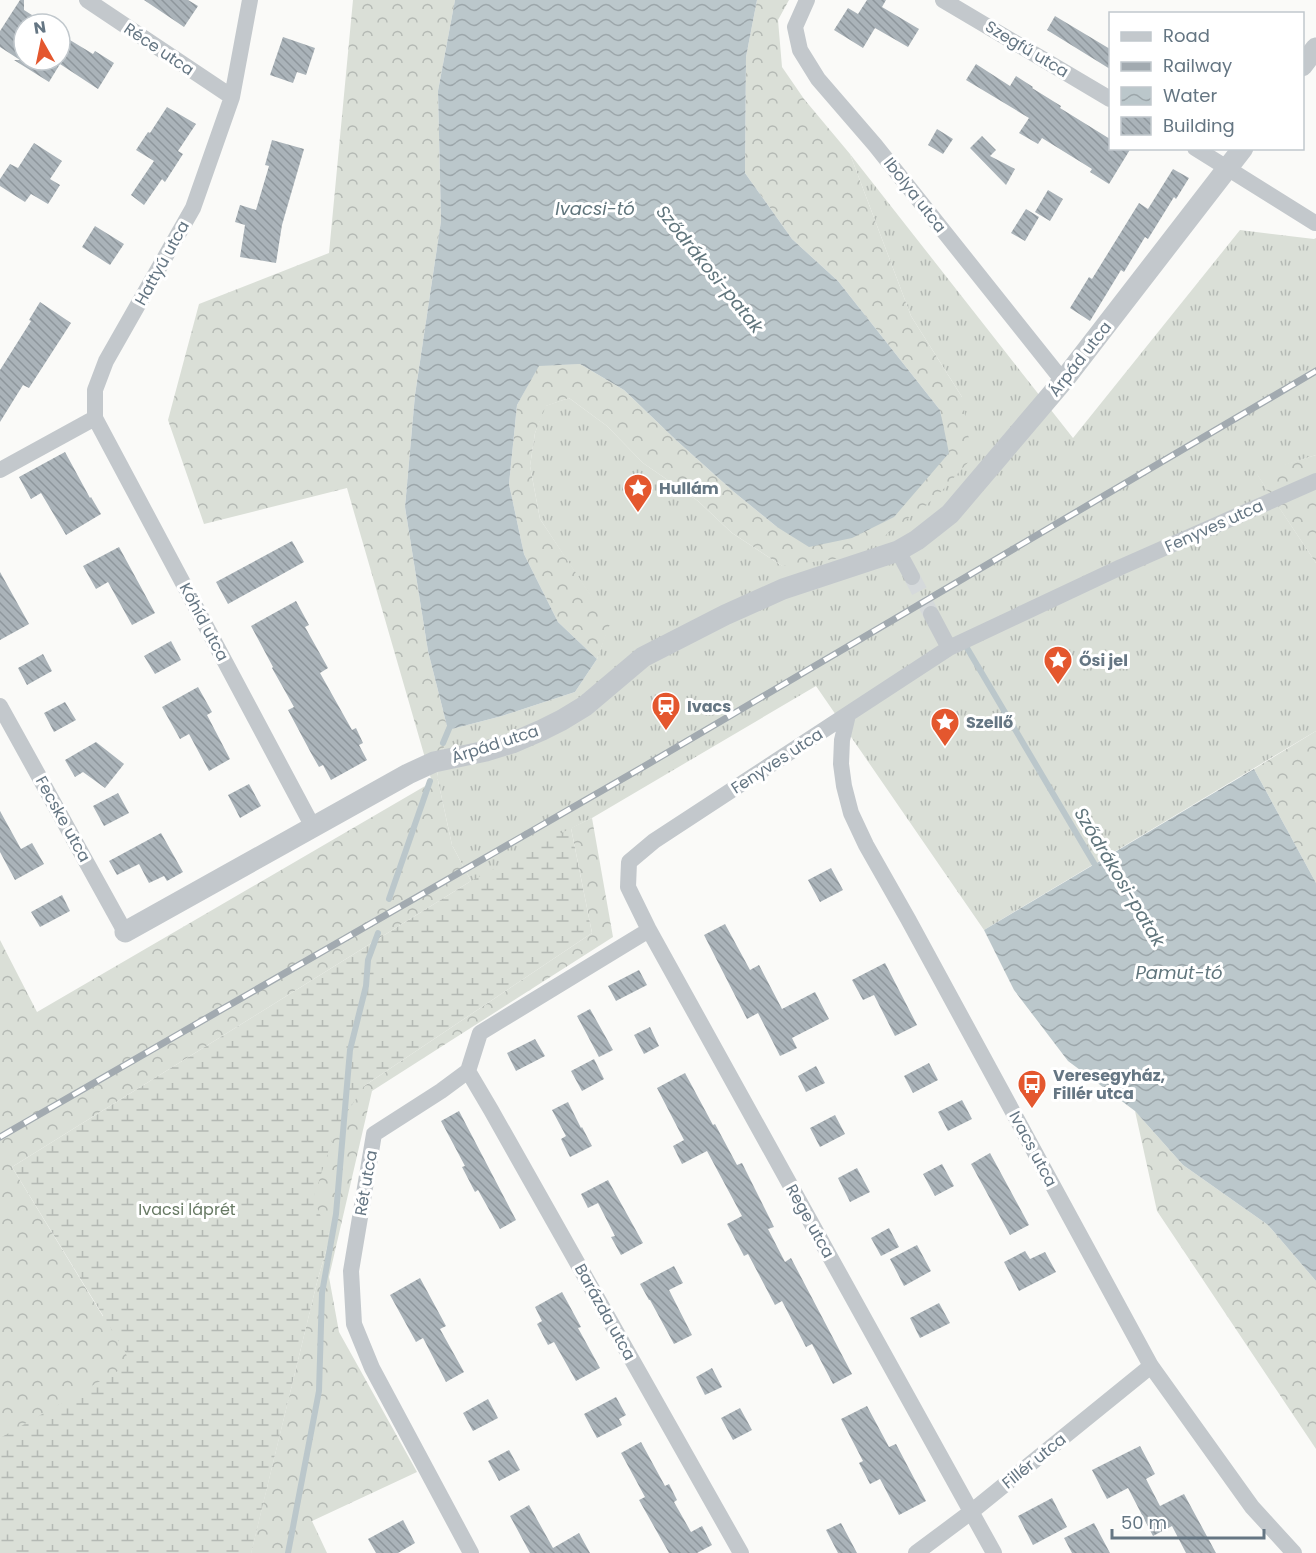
<svg xmlns="http://www.w3.org/2000/svg" width="1316" height="1553" font-family="Poppins,sans-serif">
<style>
.grass{fill:url(#grass-tufts)}
.forest{fill:url(#forest-crowns)}
.wetland{fill:url(#wetland-marsh)}
.water{fill:url(#water-waves)}
.lines{fill:none;stroke-linecap:round;stroke-linejoin:round}
.stream{stroke:#bbc7cb;stroke-width:6}
.building{fill:url(#building-back-hatch)}
.minor-tunnel{stroke:#d5d9db;stroke-width:16;stroke-dasharray:16 8;stroke-linecap:butt}
.minor{stroke:#c3c8cc;stroke-width:16}
.tertiary{stroke:#c3c8cc;stroke-width:21}
.rail-casing{stroke:#a2aab0;stroke-width:7}
.rail{stroke:#fff;stroke-width:4.5;stroke-dasharray:14;stroke-linecap:butt}
.labels{text-anchor:middle;dominant-baseline:central;stroke-width:6;stroke-linejoin:round;paint-order:stroke}
.street-label{font-size:16px;fill:#657683;stroke:#fff}
.poi-label{font-size:16px;font-weight:bold;fill:#657683;stroke:#fff;text-anchor:start}
.park-label{font-size:16px;fill:#687a64;stroke:#fff}
.water-label{font-size:18px;font-style:italic;fill:#60757c;stroke:#fff}
</style>
<defs>
<pattern id="grass-tufts" width="24" height="20" patternUnits="userSpaceOnUse" patternTransform="scale(1.5)"><rect width="24" height="20" fill="#dadfd7"/><path d="M3 7l-1-3M5 7V3M7 7l1-3M15 17l-1-3M17 17v-4M19 17l1-3" fill="none" stroke="#b4b9b4"/></pattern>
<pattern id="forest-crowns" width="20" height="18" patternUnits="userSpaceOnUse" patternTransform="scale(1.5)"><rect width="20" height="18" fill="#dadfd7"/><path d="M2 6a3 3 0 1 1 6 0M12 15a3 3 0 1 1 6 0" fill="none" stroke="#b4b9b4"/></pattern>
<pattern id="wetland-marsh" width="20" height="14" patternUnits="userSpaceOnUse" patternTransform="scale(1.5)"><rect width="20" height="14" fill="#dadfd7"/><path d="M1 5h8M5 5V1M11 12h8M15 12V8" fill="none" stroke="#b4b9b4"/></pattern>
<pattern id="water-waves" width="16" height="10" patternUnits="userSpaceOnUse" patternTransform="scale(1.5)"><rect width="16" height="10" fill="#bbc7cb"/><path d="M0 5q4-4 8 0t8 0" fill="none" stroke="#9ca6aa"/></pattern>
<pattern id="building-back-hatch" width="6" height="6" patternUnits="userSpaceOnUse" patternTransform="scale(1.5)"><rect width="6" height="6" fill="#aab3b9"/><path d="M-1 5l2 2M0 0l6 6M5-1l2 2" fill="none" stroke="#8e969c"/></pattern>
</defs>
<rect width="100%" height="100%" fill="#fafaf8"/>
<path class="grass" d="M850 154 1073 438 1240 230 1314 239 1316 238V455L1257 474 1316 563V731L984 930 816 686 592 818 572 828 364 1086 251 1553H0V1438L471 881 452 845 437 776 448 730 502 716 575 692 597 659 609 624 540 519 530 466 535 433 545 406 569 398 607 426 643 463 698 501 732 533 782 566 962 397 911 316Z"/>
<path class="forest" d="M353 0H455L438 91 441 221 415 395 405 507 428 651 448 730 437 776 452 845 471 881 12 1167 132 1364 0 1438V940L37 1012 432 782 347 488 204 524 168 420 199 304 329 253Z
M757 0H789L778 20 782 67 804 99 850 154 911 316 962 397 972 458 936 497 858 556 782 566 732 533 698 501 643 463 607 426 569 398 546 406 535 433 530 466 540 519 610 624 597 659 558 622 524 554 509 484 517 405 539 365 580 364 624 390 677 441 734 492 777 527 949 453 940 410 838 281 792 239 745 173 746 57Z
M1316 455V563L1256 473Z
M1316 731V883L1254 769Z
M592 818 613 937 372 1091 329 1277 339 1332 417 1472 312 1521 327 1553H251L317 1282 330 1237 313 1199 335 1131 364 1086 592 933 571 828Z
M1135 1111 1183 1165 1268 1225 1316 1281V1449L1157 1211Z"/>
<path class="wetland" d="M571 828 592 933 364 1086 335 1131 313 1199 330 1237 317 1282 251 1553H0V1438L132 1363 12 1167 471 881Z"/>
<path class="water" d="M455 0H757L746 57 745 173 792 239 838 281 940 410 949 453 894 517 852 538 809 547 777 527 734 492 677 441 624 390 580 364 539 366 517 405 509 484 524 554 558 622 597 659 575 692 502 716 448 730 428 651 405 507 415 395 441 221 438 91Z
M1254 769 1316 883V1281L1268 1225 1183 1165 1135 1111 1068 1061 1014 990 984 930Z"/>
<g class="lines">
<path class="stream" d="M967 648 1098 870
M443 743 451 724
M389 899 430 781
M288 1553 319 1391 322 1293 336 1214 350 1050 366 986 368 960 378 933"/>
</g>
<path class="building" d="M20 0H24V10L46 24H24V60H60V34L93 54 95 51 114 63 98 89 60 64 49 82 14 60H20L0 47V31Z
M144 0H188L198 6 184 27Z
M867 0H886L882 7 919 29 908 47 875 28 863 48 834 30 848 8 858 14Z
M1055 16 1110 49V69L1047 30Z
M283 37 315 48 306 75 297 72 293 83 270 75Z
M976 64 1010 86 1016 76 1033 87 1032 88 1061 106 1060 108 1110 139V148H1131L1109 184 1090 172 1092 169 1042 138 1038 144 1019 133 1029 118 966 80Z
M167 107 196 124 178 151 183 154 165 182 162 179 144 205 131 195 154 161 136 150 148 132 150 133Z
M937 129 953 139 943 154 928 145Z
M982 136 996 150 990 156 1015 169 1006 185 970 148Z
M272 140 304 149 282 225 276 263 240 257 245 225 235 222 240 205 256 210 269 166 265 165Z
M34 143 62 161 50 179 60 185 48 204 31 194 25 202 0 186V179L10 164 18 168Z
M1173 169 1189 178 1176 199 1174 197 1148 239 1145 237 1124 272 1121 270 1090 321 1070 308 1089 277 1092 279 1139 203 1148 209Z
M1048 190 1063 199 1050 221 1035 212Z
M1026 209 1039 217 1025 241 1011 233Z
M95 226 124 244 110 265 82 247Z
M40 302 71 323 29 388 23 385 0 422V370L31 321 29 320Z
M65 452 90 498 91 497 101 514 66 535 41 493 31 499 19 477Z
M292 541 304 562 228 604 216 582Z
M119 547 155 613 132 625 108 582 96 589 83 566Z
M0 572 29 624 0 640Z
M296 601 309 625 305 627 328 668 320 673 352 730 356 728 363 743 359 745 367 760 331 780 323 765 319 767 311 753 288 710 294 707 272 668 273 667 251 626Z
M171 641 181 660 155 674 144 656Z
M43 654 52 671 27 685 18 668Z
M198 687 212 712 207 715 230 759 209 771 189 734 180 739 162 707Z
M65 702 76 720 54 732 44 713Z
M96 742 124 764 105 788 83 772 75 777 65 760Z
M249 784 261 806 240 818 228 795Z
M118 793 129 813 104 826 93 806Z
M0 811 21 849 32 843 44 864 15 880 0 852Z
M161 833 183 872 167 881 164 876 149 883 139 864 117 875 109 861Z
M831 868 843 890 820 902 808 880Z
M62 895 70 911 40 927 31 912Z
M725 924 750 970 759 965 782 1009 815 992 829 1019 792 1038 797 1048 780 1056 758 1013 747 1019 704 935Z
M885 963 917 1025 895 1036 874 995 863 1000 852 980Z
M639 970 647 985 616 1001 608 986Z
M590 1009 613 1050 599 1057 577 1016Z
M650 1027 659 1046 644 1054 634 1035Z
M535 1039 545 1056 516 1071 507 1053Z
M594 1059 604 1079 582 1091 571 1071Z
M929 1063 938 1080 913 1093 904 1076Z
M816 1066 825 1083 806 1092 798 1076Z
M685 1073 713 1125 715 1124 737 1165 742 1163 774 1227 768 1229 785 1262 791 1258 852 1374 833 1384 812 1344 806 1347 782 1301 775 1305 748 1254 744 1256 727 1224 742 1216 707 1151 682 1164 673 1146 684 1140 657 1088Z
M962 1100 972 1119 948 1131 938 1112Z
M568 1102 581 1128 582 1127 592 1146 570 1157 561 1139 566 1136 552 1110Z
M459 1111 516 1220 500 1229 478 1190 475 1192 462 1167 465 1166 441 1121Z
M835 1115 845 1134 820 1147 810 1128Z
M990 1153 1029 1225 1010 1235 971 1164Z
M942 1164 954 1186 935 1196 923 1174Z
M857 1168 870 1192 850 1202 838 1178Z
M608 1180 643 1243 621 1255 611 1237 615 1236 598 1203 588 1208 581 1194Z
M889 1228 899 1247 881 1256 871 1238Z
M917 1245 931 1271 904 1286 890 1259Z
M1025 1251 1030 1259 1045 1252 1056 1272 1019 1291 1004 1262Z
M674 1266 683 1283 669 1290 692 1335 674 1344 650 1300H649L640 1284Z
M420 1278 446 1326 440 1329 464 1372 446 1382 423 1338 416 1342 390 1295Z
M562 1292 581 1327 578 1328 600 1368 576 1381 554 1342 548 1345 537 1324 542 1321 535 1307Z
M939 1303 950 1323 920 1338 910 1318Z
M712 1368 722 1387 705 1395 696 1377Z
M616 1397 626 1415 619 1419 622 1425 597 1438 584 1414Z
M488 1399 498 1418 473 1431 463 1413Z
M867 1406 889 1447 896 1444 926 1501 899 1515 880 1479 870 1484 859 1463 863 1461 841 1419Z
M740 1408 752 1430 733 1440 721 1418Z
M641 1442 665 1486 669 1484 677 1500 674 1502 691 1532 702 1526 712 1545 697 1553H669L639 1500 645 1497 621 1453Z
M1140 1446 1155 1474 1146 1479 1160 1506 1184 1494 1216 1553H1186L1172 1526 1153 1536 1128 1488 1107 1499 1092 1470Z
M509 1450 520 1470 499 1481 488 1461Z
M1052 1498 1067 1527 1033 1545 1018 1516Z
M529 1505 553 1548 579 1533 590 1553H530L510 1516Z
M403 1520 415 1543 398 1553H376L368 1539Z
M841 1523 857 1553H838L826 1530Z
M1094 1523 1110 1553H1072L1064 1538Z"/>
<g class="lines">
<path class="minor-tunnel" d="M912 577 931 614"/>
<path class="minor" d="M87 0 232 97
M250 0 232 97 193 208 106 361 95 390V418L313 827
M807 0 795 27 800 50 818 79 875 145 1063 381
M943 0 1110 99
M1195 148 1315 223
M0 470 95 418
M898 551 912 577
M931 614 949 648
M0 706 125 932
M848 715 842 740 841 764 844 786 851 813 866 845 908 919 1151 1366 1252 1507 1294 1553
M468 1071 491 1110 741 1553
M471 1553 372 1368 354 1324 351 1271 374 1134 441 1091 468 1071 480 1033 649 930
M916 1553 971 1512 1151 1366
M994 1553 649 930 628 887 629 862 654 841 949 648 1121 567 1316 481"/>
<path class="tertiary" d="M1302 66 1316 48
M125 932 408 774 434 762 486 751 512 743 542 730 562 720 585 706 643 657 725 615 783 589 898 551 917 540 950 514 1063 381 1243 148"/>
<g class="rail-casing">
<path id="rail" d="M0 1137 643 767 1316 371"/>
</g>
<use href="#rail" class="rail"/>
</g>
<defs>
<g id="sight-pin" transform="scale(1.5)"><path d="M0 17L-7.5 6A9.5 9.5 0 1 1 7.5 6Z" fill="#e4572e" stroke="#fff"/><path d="M0-6L1.8-2.2L6-1.7L2.9 1.2L3.7 5.4L0 3.3L-3.7 5.4L-2.9 1.2L-6-1.7L-1.8-2.2Z" fill="#fff"/></g>
<g id="station-pin" transform="scale(1.5)"><path d="M0 17L-7.5 6A9.5 9.5 0 1 1 7.5 6Z" fill="#e4572e" stroke="#fff"/><path d="M-3-6H3Q5-6 5-4V2Q5 4 3 4L4.5 6H3L1.5 4h-3L-3 6H-4.5L-3 4Q-5 4-5 2V-4Q-5-6-3-6ZM-3.5-4v3h7v-3ZM-3.5 1v1.5H-2V1ZM2 1v1.5H3.5V1Z" fill="#fff"/></g>
<g id="bus-pin" transform="scale(1.5)"><path d="M0 17L-7.5 6A9.5 9.5 0 1 1 7.5 6Z" fill="#e4572e" stroke="#fff"/><path d="M-5-6H5V4H4V6H2V4H-2V6H-4V4H-5ZM-3.5-4V0h7V-4ZM-3.5 1.2v1.5H-2V1.2ZM2 1.2v1.5H3.5V1.2Z" fill="#fff"/></g>
</defs>
<g fill-rule="evenodd">
<use href="#sight-pin" x="638" y="488"/>
<use href="#sight-pin" x="1058" y="660"/>
<use href="#station-pin" x="666" y="706"/>
<use href="#sight-pin" x="945" y="722"/>
<use href="#bus-pin" x="1032" y="1084"/>
</g>
<g class="labels">
<g class="street-label">
<text transform="translate(159 49) rotate(34)">Réce utca</text>
<text transform="translate(1027 49) rotate(31)">Szegfű utca</text>
<text transform="translate(915 195) rotate(52)">Ibolya utca</text>
<text transform="translate(162 263) rotate(-61)">Hattyú utca</text>
<text transform="translate(1080 359) rotate(-52)">Árpád utca</text>
<text transform="translate(1214 526) rotate(-24)">Fenyves utca</text>
<text transform="translate(204 622) rotate(62)">Kőhíd utca</text>
<text transform="translate(495 744) rotate(-18)">Árpád utca</text>
<text transform="translate(777 761) rotate(-33)">Fenyves utca</text>
<text transform="translate(63 819) rotate(61)">Fecske utca</text>
<text transform="translate(1033 1149) rotate(62)">Ivacs utca</text>
<text transform="translate(366 1183) rotate(-80)">Rét utca</text>
<text transform="translate(810 1221) rotate(61)">Rege utca</text>
<text transform="translate(605 1312) rotate(61)">Barázda utca</text>
<text transform="translate(1034 1461) rotate(-39)">Fillér utca</text>
</g>
<g class="poi-label">
<text x="659" y="488">Hullám</text>
<text x="1079" y="660">Ősi jel</text>
<text x="687" y="706">Ivacs</text>
<text x="966" y="722">Szellő</text>
<text x="1053" y="1075">Veresegyház,<tspan x="1053" dy="18">Fillér utca</tspan></text>
</g>
<g class="park-label">
<text x="187" y="1209">Ivacsi láprét</text>
</g>
<g class="water-label">
<text x="595" y="208">Ivacsi-tó</text>
<text transform="translate(710 269) rotate(51)">Sződrákosi-patak</text>
<text transform="translate(1120 877) rotate(59)">Sződrákosi-patak</text>
<text x="1179" y="972">Pamut-tó</text>
</g>
</g>
<rect x="1109" y="12" width="195" height="138" fill="#ffffff" stroke="#c1c8cd" stroke-width="1.5"/>
<rect x="1121" y="32" width="30" height="9" fill="#c3c8cc" stroke="#c1c8cd" stroke-width="1.5"/>
<text x="1163" y="42" font-size="18" fill="#657683">Road</text>
<rect x="1121" y="62" width="30" height="9" fill="#a2aab0" stroke="#c1c8cd" stroke-width="1.5"/>
<text x="1163" y="72" font-size="18" fill="#657683">Railway</text>
<rect x="1121" y="87" width="30" height="18" fill="url(#water-waves)" stroke="#c1c8cd" stroke-width="1.5"/>
<text x="1163" y="102" font-size="18" fill="#657683">Water</text>
<rect x="1121" y="117" width="30" height="18" fill="url(#building-back-hatch)" stroke="#c1c8cd" stroke-width="1.5"/>
<text x="1163" y="132" font-size="18" fill="#657683">Building</text>
<g transform="translate(42 42) rotate(351)"><circle r="28" fill="#ffffff" stroke="#c1c8cd" stroke-width="1.5"/>
<path d="M0-4.5L10 22L0 15L-10 22Z" fill="#e4572e"/>
<text y="-9" font-size="16" font-weight="bold" text-anchor="middle" fill="#657683">N</text>
</g>
<path d="M1112 1529v9h152v-9" fill="none" stroke="#657683" stroke-width="3"/>
<text x="1121" y="1529" font-size="18" fill="#657683" stroke="#ffffff" stroke-width="4.5" paint-order="stroke">50 m</text>
</svg>
